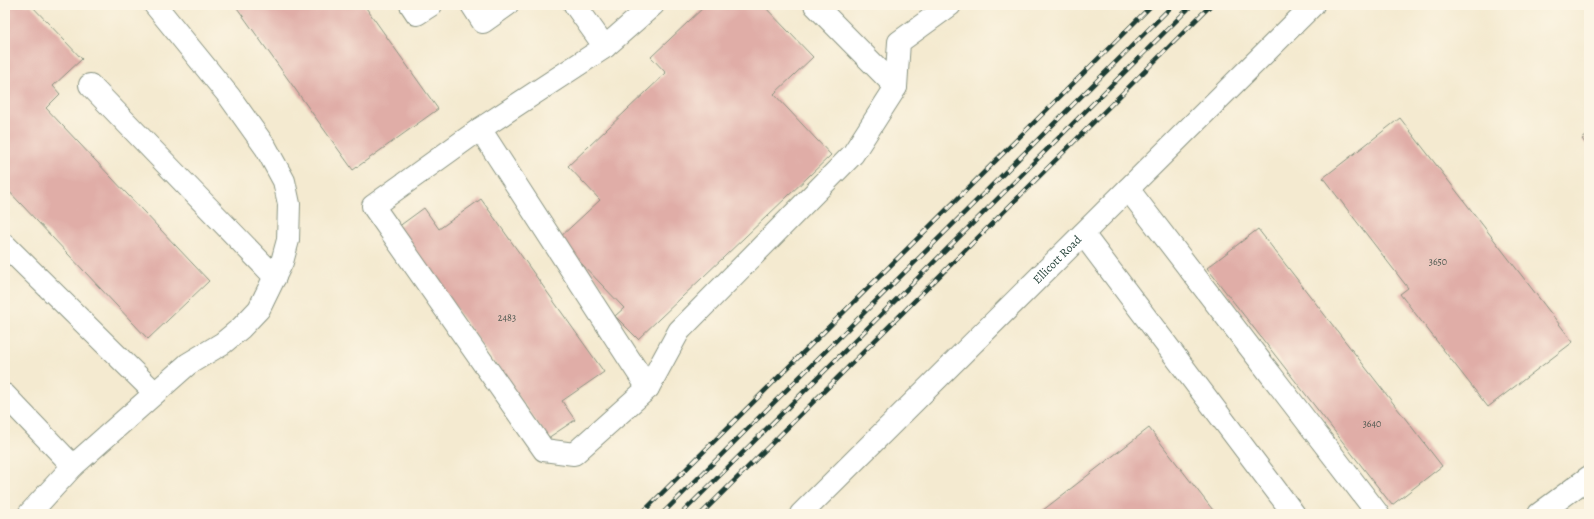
<svg xmlns="http://www.w3.org/2000/svg" width="1594" height="519" font-family="Alegreya,serif">
<style>
.building{fill:#e0ada7}
.lines{fill:none;stroke-linecap:round;stroke-linejoin:round}
.minor-casing{stroke:#8a9482;stroke-width:24}
.highway-casing{stroke:#8a9482;stroke-width:24}
.minor{stroke:#fff;stroke-width:22}
.highway{stroke:#fff;stroke-width:22}
.rail-casing{stroke:#1f3d34;stroke-width:4.5}
.rail{stroke:#fcf5e5;stroke-width:3;stroke-dasharray:9;stroke-linecap:butt}
.labels{text-anchor:middle;dominant-baseline:central;stroke-width:3;stroke-linejoin:round;paint-order:stroke}
.number-label{font-size:10px;fill:#4f5951}
.street-label{font-size:12px;fill:#1f3d34;stroke:#fcf5e5}
</style>
<rect width="100%" height="100%" fill="#fcf5e5"/>
<filter id="ink" filterUnits="userSpaceOnUse"><feTurbulence type="fractalNoise" baseFrequency=".025" numOctaves="2"/><feDisplacementMap in="SourceGraphic" scale="8" xChannelSelector="R" yChannelSelector="G"/><feConvolveMatrix kernelMatrix="1 2 1 2 8 2 1 2 1" color-interpolation-filters="sRGB"/></filter>
<filter id="wash" filterUnits="userSpaceOnUse"><feTurbulence type="fractalNoise" baseFrequency=".012" numOctaves="4" result="noise"/><feDisplacementMap in="SourceGraphic" scale="16" xChannelSelector="R" yChannelSelector="G"/><feGaussianBlur stdDeviation="0.9" result="paint"/><feColorMatrix in="noise" values="0 0 0 0 0 0 0 0 0 0 0 0 0 0 0 0 0 1.4 0 .05"/><feComposite in="paint" operator="in"/></filter>
<g filter="url(#wash)">
<rect width="100%" height="100%" fill="#f4ead0"/>
<g id="blocks">
<path class="building" d="M5 5H31L82 59 53 86 60 94 46 108 209 281 148 339 5 187Z
M235 5H364L438 109 353 170Z
M706 5H763L813 57 774 94 831 155 638 339 615 316 624 308 558 239 600 200 568 166 666 73 651 57Z
M1400 118 1573 342 1488 407 1400 294 1408 288 1323 178Z
M1589 134V148L1582 139Z
M481 199 604 372 562 401 575 420 548 438 398 227 424 208 439 229Z
M1258 229 1442 466 1392 505 1207 268Z
M1149 428 1216 514H1038Z"/>
</g>
</g>
<g filter="url(#ink)">
<use href="#blocks" fill-opacity="0" stroke="#8a9482" stroke-width="1"/>
<g class="lines">
<g class="minor-casing">
<g id="minor">
<path d="M411 5 417 14 431 5"/>
<path d="M472 5 483 22 507 5"/>
<path d="M575 5 605 47 480 129 373 206 544 450 574 454 648 388 679 331 853 154 896 87 899 42 950 5"/>
<path d="M815 5 896 87"/>
<path d="M605 47 653 5"/>
<path d="M90 85 275 277"/>
<path d="M480 129 648 388"/>
<path d="M1128 189 1378 514"/>
<path d="M1083 234 1294 514"/>
<path d="M5 245 155 393"/>
<path d="M5 395 73 466 188 364 223 343 241 328 259 309 282 262 288 240 289 204 284 181 266 148 229 96 155 5"/>
<path d="M29 514 73 466"/>
<path id="s1" d="M801 514 1313 5"/>
</g>
</g>
<g class="highway-casing">
<path id="highway" d="M1539 514 1589 477"/>
</g>
<use href="#minor" class="minor"/>
<use href="#highway" class="highway"/>
<g class="rail-casing">
<path id="rail" d="M641 514 1152 5
M662 514 1173 5
M681 514 1192 5
M701 514 1211 5"/>
</g>
<use href="#rail" class="rail"/>
</g>
</g>
<g class="labels">
<g class="number-label">
<text x="1438" y="261">3650</text>
<text x="507" y="317">2483</text>
<text x="1372" y="423">3640</text>
</g>
<g class="street-label">
<text stroke="none"><textPath href="#s1" startOffset="361">Ellicott Road</textPath></text>
</g>
</g>
<rect width="1594" height="519" fill="none" stroke="#fcf5e5" stroke-width="20"/>
</svg>
